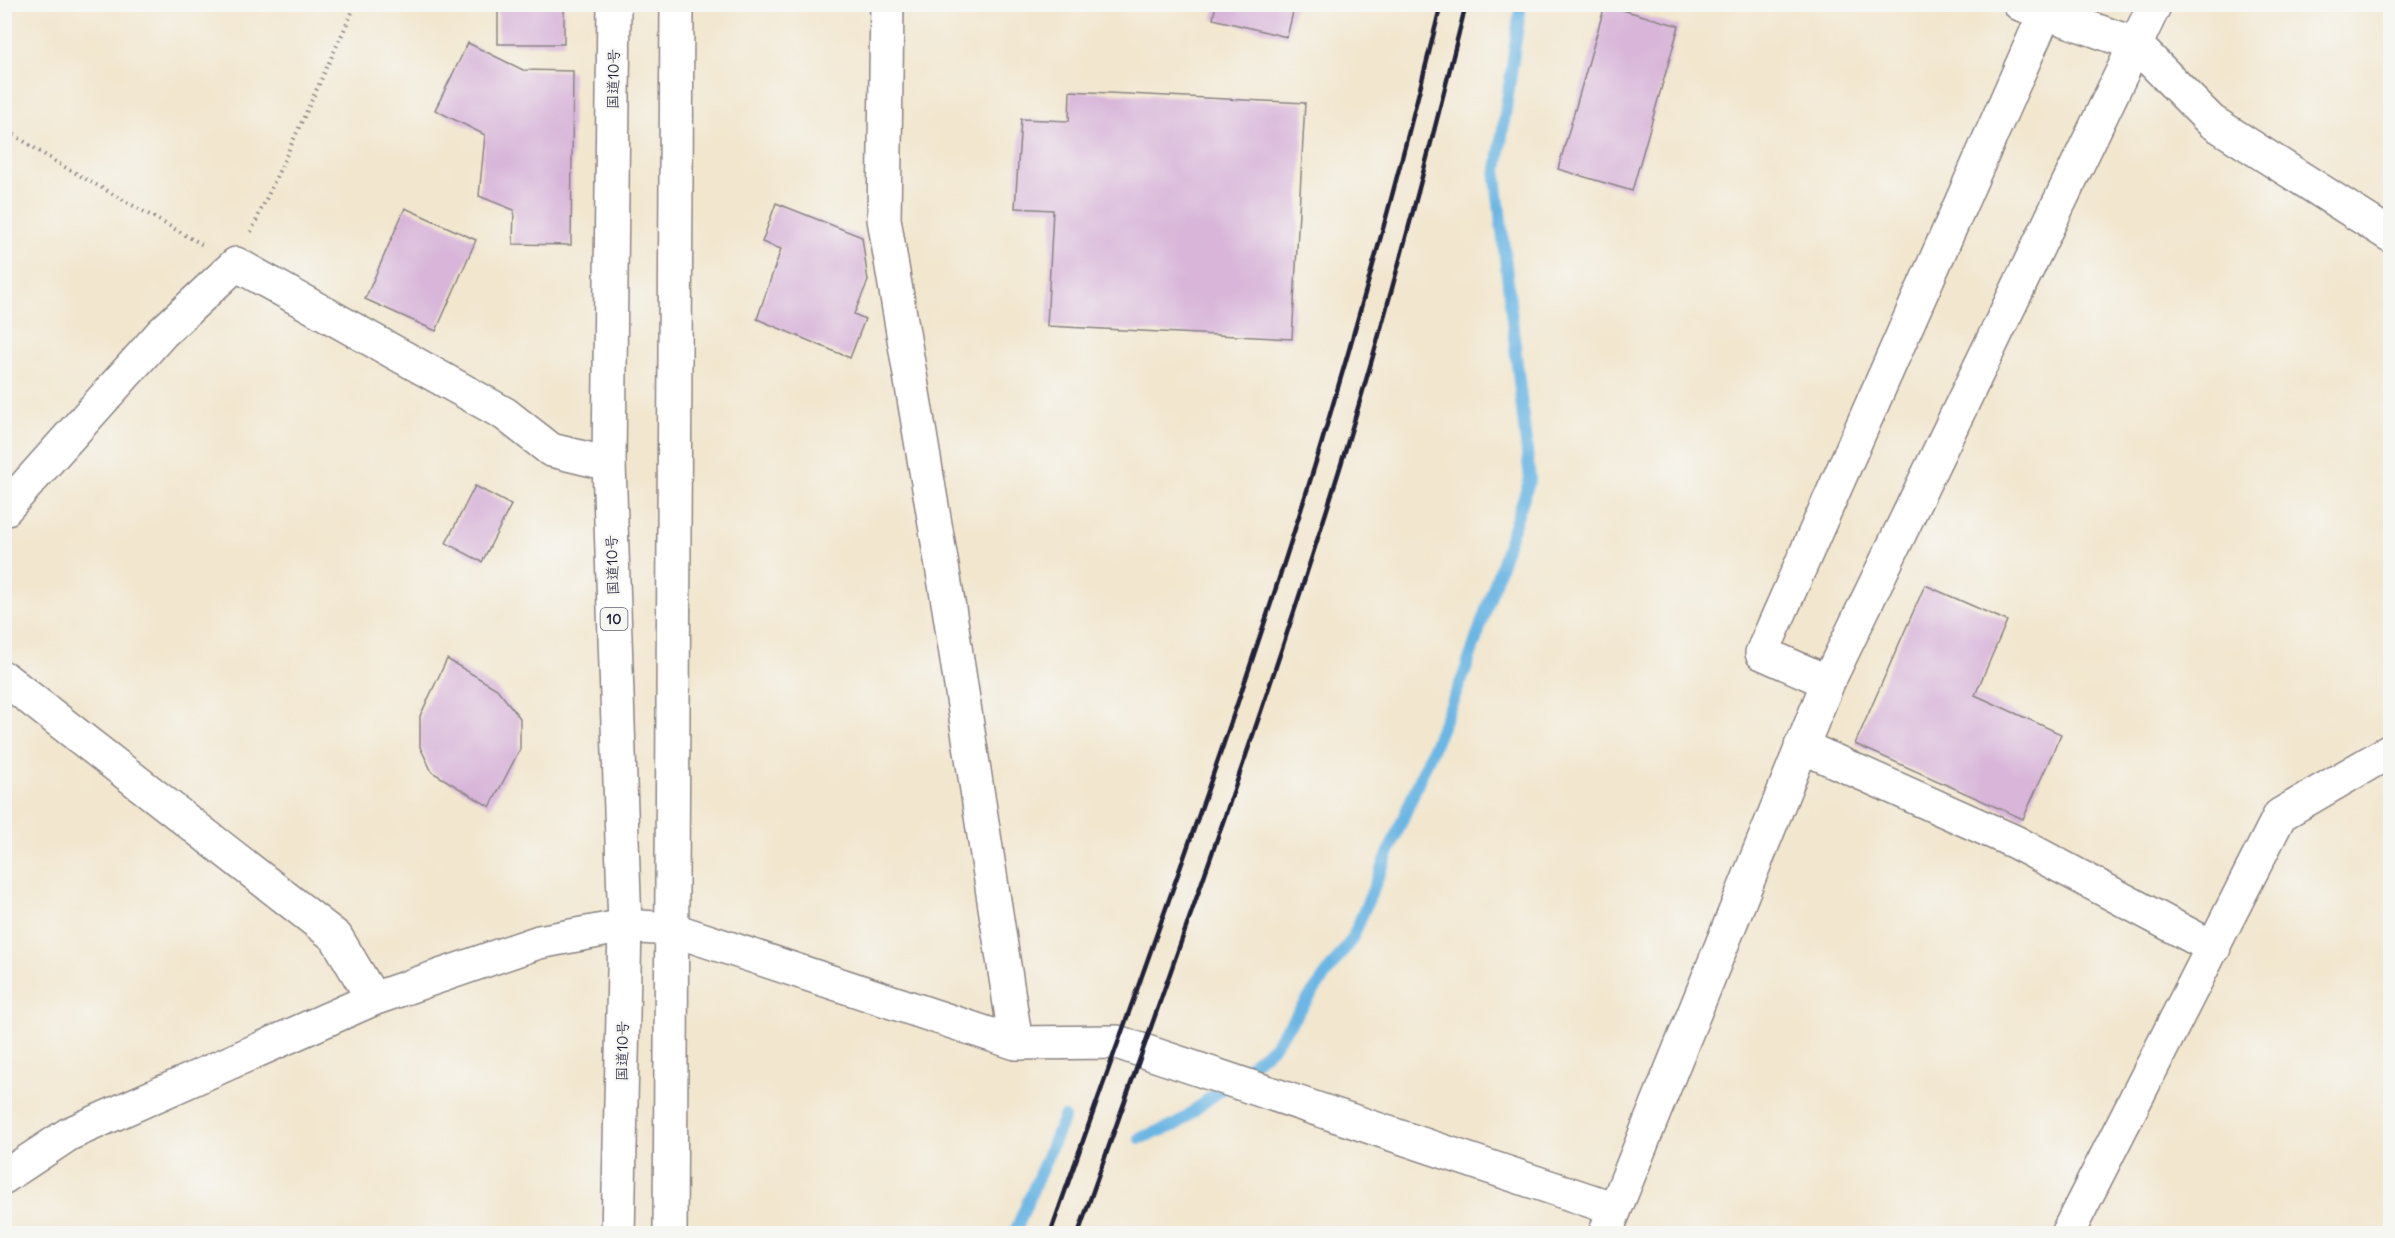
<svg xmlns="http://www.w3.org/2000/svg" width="2395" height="1238" font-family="Delius,'Klee One',sans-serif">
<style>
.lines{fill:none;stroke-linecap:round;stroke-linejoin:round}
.stream{stroke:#6bb6e4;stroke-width:12}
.building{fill:#d8b5d9}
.minor-casing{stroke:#8a8484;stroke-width:36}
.highway-casing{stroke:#8a8484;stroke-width:36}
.path{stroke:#8a8484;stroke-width:4;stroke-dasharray:1.5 4.5;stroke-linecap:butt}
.minor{stroke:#fff;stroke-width:33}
.highway{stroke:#fff;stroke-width:33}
.rail{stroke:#22223b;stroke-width:4.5}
.labels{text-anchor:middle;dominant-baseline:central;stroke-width:4.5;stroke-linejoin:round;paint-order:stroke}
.shield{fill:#f6f6f2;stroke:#626272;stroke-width:1.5}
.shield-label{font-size:14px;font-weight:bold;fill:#22223b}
.street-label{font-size:15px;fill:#22223b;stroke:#f6f6f2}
</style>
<rect width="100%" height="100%" fill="#f6f6f2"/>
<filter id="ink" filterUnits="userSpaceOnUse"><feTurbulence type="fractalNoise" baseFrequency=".0167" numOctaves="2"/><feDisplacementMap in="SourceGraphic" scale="12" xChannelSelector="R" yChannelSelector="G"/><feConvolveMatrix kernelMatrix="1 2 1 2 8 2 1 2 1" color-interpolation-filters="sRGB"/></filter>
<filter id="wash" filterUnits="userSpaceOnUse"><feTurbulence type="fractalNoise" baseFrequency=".008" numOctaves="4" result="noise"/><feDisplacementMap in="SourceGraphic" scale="24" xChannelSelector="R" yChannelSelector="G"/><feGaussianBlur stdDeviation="1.35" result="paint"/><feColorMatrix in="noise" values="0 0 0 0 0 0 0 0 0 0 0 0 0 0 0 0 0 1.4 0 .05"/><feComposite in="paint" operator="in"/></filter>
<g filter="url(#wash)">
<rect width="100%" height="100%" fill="#f2e6ce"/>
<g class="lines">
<path class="stream" d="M1140 1138 1176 1125 1273 1047 1352 939 1465 672 1530 479 1496 177 1521 4
M1014 1234 1064 1117"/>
</g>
<g id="blocks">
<path class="building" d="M498 4H564V44H498Z
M1216 4H1295L1287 37 1213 19Z
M1605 5 1679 26 1632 191 1558 169Z
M468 43 523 70 573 71 571 245 513 244 514 210 479 196 485 135 435 110Z
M1070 91 1305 103 1292 339 1047 326 1053 210 1015 208 1021 119 1069 121Z
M776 203 862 237 868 281 854 314 865 319 850 358 757 319 781 249 762 242Z
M405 208 476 240 436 331 365 299Z
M475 486 511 505 482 562 446 543Z
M1925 585 2007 621 1975 695 2061 734 2023 819 1855 744Z
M447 659 497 689 520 718V749L490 807 432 772 420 747V716Z"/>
</g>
</g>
<g filter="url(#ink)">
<use href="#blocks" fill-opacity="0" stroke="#8a8484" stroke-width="1.5"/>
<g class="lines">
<g class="minor-casing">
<path id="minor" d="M887 4 884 219 949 608 1016 1043
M2020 4 2135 44 2211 121 2390 235
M4 510 162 333 236 264 505 414 551 450 609 464
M4 678 336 937 373 999
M1828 682 1762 653 2049 4
M1801 746 2015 842 2214 948
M4 1177 69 1134 373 999 539 942 625 926 671 929 1016 1043 1117 1042 1615 1209
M1605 1234 1828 682 2155 4
M2067 1234 2280 815 2390 751"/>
</g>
<g class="highway-casing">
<path id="highway" d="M614 4 609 464 625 926 618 1234
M670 1234 677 4"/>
</g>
<path class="path" d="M4 128 54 161 203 245
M251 232 356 4"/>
<use href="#minor" class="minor"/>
<use href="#highway" class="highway"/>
<path class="rail" d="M1050 1234C1141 975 1238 717 1318 455 1363 306 1404 156 1441 4
M1078 1234C1168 977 1262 721 1342 461 1388 310 1428 158 1466 4"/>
</g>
</g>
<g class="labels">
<rect class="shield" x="600.5" y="608" width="27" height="22" rx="4.5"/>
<g class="shield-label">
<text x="614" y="619">10</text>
</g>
<g class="street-label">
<text transform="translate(613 79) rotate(-89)">国道10号</text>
<text transform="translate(612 565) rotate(-92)">国道10号</text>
<text transform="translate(622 1051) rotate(-89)">国道10号</text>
</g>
</g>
<rect width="2395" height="1238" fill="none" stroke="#f6f6f2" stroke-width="24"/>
</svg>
